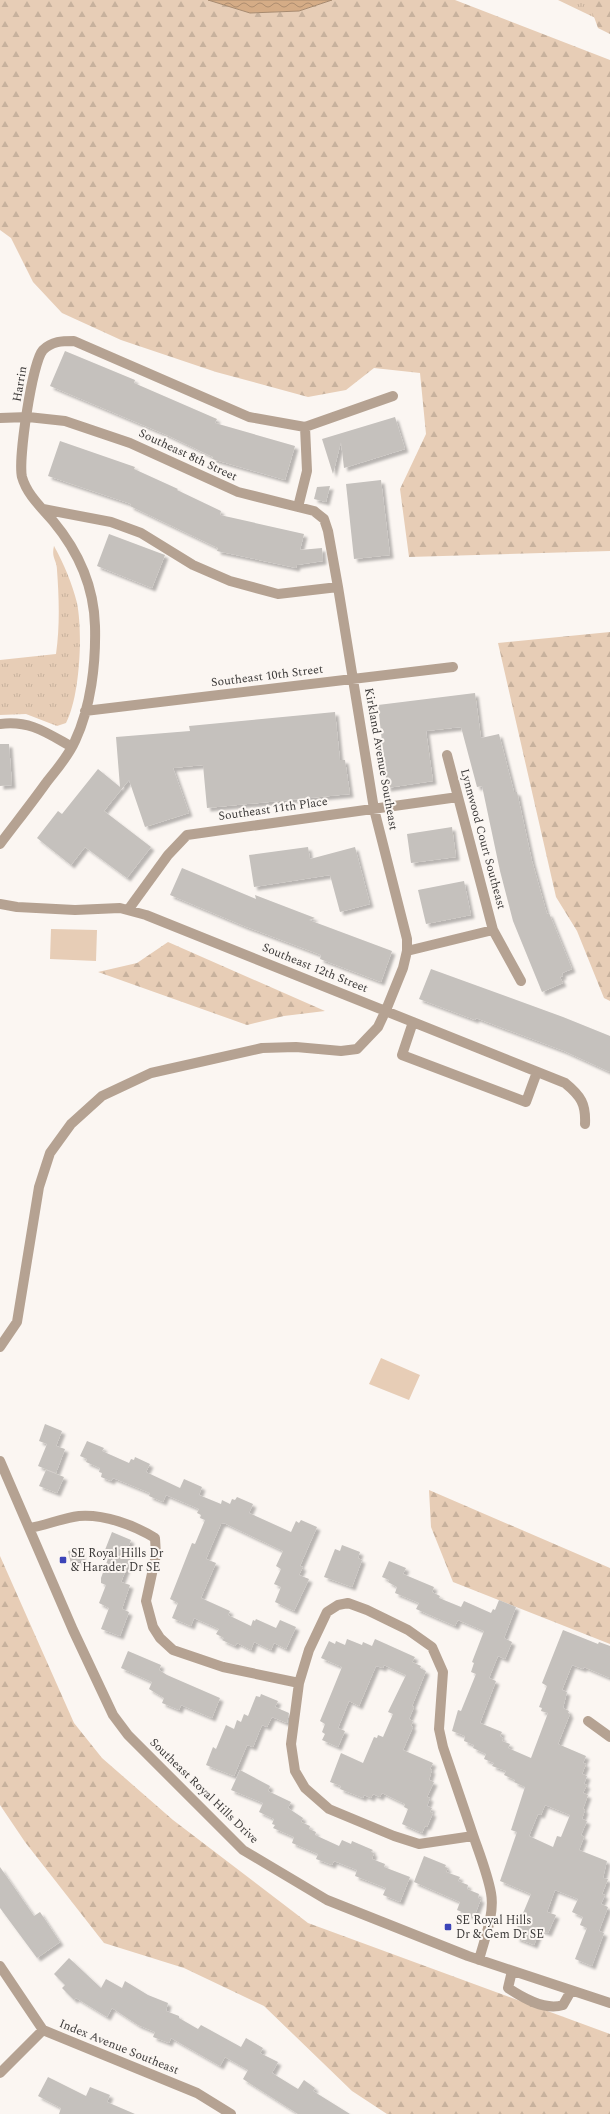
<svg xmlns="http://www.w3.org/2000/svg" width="610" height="2114" font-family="Spectral,serif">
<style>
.grass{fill:url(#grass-tufts)}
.forest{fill:url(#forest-firs)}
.garden{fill:#e7cdb6}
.water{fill:url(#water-waves);stroke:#a78a6f}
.building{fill:#c5c1bd;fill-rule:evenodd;filter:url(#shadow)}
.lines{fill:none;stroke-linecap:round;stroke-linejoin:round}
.minor{stroke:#b5a292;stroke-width:10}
.poi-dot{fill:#3c44b8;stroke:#fbf6f2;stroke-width:1.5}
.labels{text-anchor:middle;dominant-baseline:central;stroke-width:4;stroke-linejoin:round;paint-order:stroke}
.street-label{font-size:12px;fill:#3b3938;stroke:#fbf6f2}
.poi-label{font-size:12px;fill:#3b3938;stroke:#fbf6f2;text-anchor:start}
</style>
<defs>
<pattern id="grass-tufts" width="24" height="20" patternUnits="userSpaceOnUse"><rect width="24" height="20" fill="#e7cdb6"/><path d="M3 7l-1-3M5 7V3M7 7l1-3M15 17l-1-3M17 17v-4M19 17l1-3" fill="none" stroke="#c7b19d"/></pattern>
<pattern id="forest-firs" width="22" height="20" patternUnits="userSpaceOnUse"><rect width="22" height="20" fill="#e7cdb6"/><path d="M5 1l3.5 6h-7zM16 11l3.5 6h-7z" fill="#c7b19d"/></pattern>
<pattern id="water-waves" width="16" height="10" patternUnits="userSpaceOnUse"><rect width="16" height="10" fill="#d5ac86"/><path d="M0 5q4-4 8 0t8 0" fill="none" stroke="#ae8d6f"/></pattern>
<filter id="shadow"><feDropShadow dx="3.5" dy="3.5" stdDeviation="1" flood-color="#0004"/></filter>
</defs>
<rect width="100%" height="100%" fill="#fbf6f2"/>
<path class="grass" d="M558 0H610V25Z
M54 546C64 564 72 583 77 603 83 633 80 696 66 723L57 726 26 714 0 715V660L56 654C60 626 59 597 57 570 57 560 51 558 54 546Z"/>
<path class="forest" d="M0 0H208L250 13 299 11 332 0H455L610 60V551L409 557 400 489 426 434 420 373 374 368 346 390 308 397 216 372 121 340 62 313 33 282 11 238 0 230Z
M588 0H610V34L598 28Z
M610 632V1001L604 998 577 931 556 897 498 643Z
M168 942 325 1011 284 1016 247 1025 98 972 137 963Z
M429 1490 610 1568V1644L453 1582 431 1527Z
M0 1556 74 1723 102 1758 173 1820 308 1923 610 2034V2114H387L352 2091 264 2006 184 1968 104 1943 25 1842 0 1805Z"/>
<path class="garden" d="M51 929 97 930 96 961 50 959Z
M381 1358 420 1375 409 1400 369 1384Z"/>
<path class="water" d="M208 0H332L299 11 250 13Z"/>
<path class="building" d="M65 351 135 380 134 383 217 419 215 423 295 446 285 480 212 459 213 457 169 436 50 386Z
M395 417 405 449 344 468 341 442 333 474 322 439Z
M60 441 135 467 134 469 178 489 177 490 221 511 220 515 304 534 300 550 322 548 323 561 297 565 296 568 217 551 218 548 130 506 131 504 48 476Z
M381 480 390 555 354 559 346 484Z
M330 486 326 502 314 499 317 487Z
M109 534 165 555 152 588 97 566Z
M475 693 481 738 499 734 514 792H517L532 861 547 914 549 913 572 969 562 973 563 976 560 977 563 983 542 992 513 921 500 871 482 786 477 787 461 727 426 731 433 781 387 788 378 705Z
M335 712 340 760H345L350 794 207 808 203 765 173 768 189 813 145 827 129 780 104 811 151 847 127 878 85 847 71 865 37 838 58 811 62 814 98 769 120 787 116 737 190 731 189 726Z
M0 744H9L12 785 0 786Z
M452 827 456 857 411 863 407 834Z
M308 847 310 859 355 847 370 904 340 912 330 875 254 887 249 855Z
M182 868 256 899 255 895 315 918 309 920 392 951 381 982 320 959 321 955 244 926 170 895Z
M464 881 471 915 426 924 418 890Z
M431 969 563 1017 610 1036V1072L564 1051 476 1018 475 1020 419 999Z
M45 1424 62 1431 56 1446 65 1449 56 1473 38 1466 47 1444 39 1441Z
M87 1441 104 1448 102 1451 129 1463 131 1459 134 1460 135 1457 150 1464 146 1472 180 1488 184 1479 202 1487 199 1495 221 1504 222 1500 230 1504 232 1499 235 1500 237 1497 253 1504 249 1513 291 1532 296 1521 299 1523 301 1520 317 1527 300 1566 303 1567 299 1575 309 1579 294 1611 275 1602 281 1587 274 1584 281 1569 276 1566 283 1551 224 1523 221 1524 206 1559 216 1563 201 1598 230 1611 228 1615 251 1626 253 1620 255 1621 256 1619 276 1628 280 1620 296 1627 286 1649 274 1643 271 1650 254 1642 251 1650 237 1643 235 1646 222 1640 224 1638 216 1634 219 1629 194 1618 191 1626 172 1618 178 1603 170 1599 192 1543 195 1544 205 1520 200 1518 201 1515 197 1513 199 1509 166 1495 163 1502 149 1496 150 1493 123 1482 113 1478 111 1481 101 1477 102 1473 99 1472 100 1468 86 1462 87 1459 80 1456Z
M46 1470 64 1477 57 1493 39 1486Z
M112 1532 131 1540 125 1555 131 1557 121 1582 130 1585 122 1609 129 1612 120 1636 101 1629 109 1608 99 1603 106 1585 101 1583V1578L110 1553 103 1555Z
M342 1545 360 1552 358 1558 362 1560 352 1587 324 1577 335 1549 340 1551Z
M80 1548 83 1560 71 1564 68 1551Z
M389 1561 406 1568 403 1574 434 1587 432 1592 440 1596 439 1598 461 1607 464 1601 491 1613 493 1609 495 1610 499 1600 516 1607 504 1638 512 1642 505 1659 498 1656 489 1678 496 1681 480 1723 502 1732 500 1736 503 1738 502 1741 510 1744 508 1748 531 1758 548 1713 541 1711 542 1708 539 1707 547 1686 542 1683 563 1630 598 1644 599 1642 610 1646V1678L584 1667 583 1669 572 1665 562 1690 567 1692 563 1708 569 1711 568 1713 570 1714 558 1744 586 1756 583 1763 586 1764 582 1774 587 1776 584 1784 587 1785 583 1793 588 1795 583 1809 585 1810 582 1819 587 1821 581 1835 584 1837 579 1850 607 1861 603 1878 608 1879 602 1894 605 1895 601 1904 608 1907 599 1931 604 1933 592 1966 575 1959 587 1928 580 1925 583 1917 572 1912 578 1899 555 1890 547 1912 556 1915 548 1933 540 1930 534 1945 516 1938 519 1931 516 1930 531 1894 500 1881 517 1832 511 1830 525 1787 514 1782 515 1780 504 1775 506 1771 492 1766 494 1763 484 1759 486 1754 473 1748 474 1745 464 1741 465 1736 452 1731 458 1710 461 1711 476 1674 471 1672 474 1663 472 1662 484 1631 458 1620 455 1626 416 1609 419 1603 395 1593 397 1587 388 1582 389 1580 382 1577ZM545 1805 570 1815 561 1837 557 1836 553 1847 529 1836 538 1814 541 1815Z
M347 1639 362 1645 363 1642 372 1646 375 1639 415 1657 412 1662 421 1666 420 1668 426 1671 412 1706 414 1707 409 1719 413 1721 411 1726 413 1727 403 1750 433 1763 430 1769 432 1770 429 1780 434 1782 427 1797 430 1798 427 1806 432 1808 430 1812 433 1813 427 1827 425 1826 422 1833 402 1824 408 1809 404 1807 405 1804 382 1793 380 1797 373 1794 371 1798 364 1795 363 1798 340 1789 341 1786 330 1782 341 1753 363 1763 374 1737 377 1738 378 1735 383 1737 393 1714 388 1712 406 1675 384 1665 383 1668 376 1666 359 1706 349 1701 338 1728 345 1731 338 1747 322 1740 325 1734 322 1732 325 1724 320 1721 342 1667 321 1658 329 1641 335 1644 336 1641 345 1645Z
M128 1651 161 1665 159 1670 167 1675 220 1698 212 1718 181 1705 179 1710 162 1703 164 1698 149 1689 152 1682 121 1668Z
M261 1694 278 1701 275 1707 289 1713 287 1723 272 1717 267 1727 262 1725 253 1747 247 1745 234 1776 206 1765 213 1747 216 1749 226 1725 234 1729 237 1720 241 1722 244 1714 248 1716 256 1696 260 1697Z
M240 1770 270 1786 268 1791 291 1802 288 1808 303 1818 301 1822 310 1826 309 1829 316 1832 315 1835 339 1846 342 1840 351 1844 352 1841 373 1850 371 1852 374 1853 372 1859 385 1864 384 1867 410 1877 400 1902 383 1895 386 1888 355 1876 357 1870 334 1861 332 1865 316 1859 318 1854 292 1843 294 1837 273 1828 275 1825 272 1824 274 1819 259 1812 263 1803 231 1790Z
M424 1856 446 1865 445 1867 448 1868 446 1872 460 1877 458 1881 468 1885 467 1889 479 1894 478 1898 481 1899 474 1917 457 1910 460 1902 414 1882Z
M0 1867 34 1916 40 1912 60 1942 37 1958 0 1908Z
M69 1958 101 1988 106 1979 122 1988 125 1981 148 1995 168 2003 166 2011 179 2016V2018L198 2029 201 2025 241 2047 246 2038 263 2048 260 2053 278 2062 272 2073 298 2089 304 2080 315 2088 313 2091 350 2114H298L243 2079 248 2070 225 2057 220 2066 171 2038 169 2043 153 2037 155 2032 138 2025 112 2008 107 2017 76 1998 74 2000 62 1988 65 1985 54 1974Z
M48 2077 86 2096 90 2087 110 2095 107 2102 135 2114H59L61 2108 38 2096Z"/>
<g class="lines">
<path class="minor" d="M0 418 28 417 65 421 130 443 238 492 314 511 324 519 328 531 338 587 374 809 407 939V951L403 968 386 1010 378 1027 357 1049 341 1051 296 1047 262 1048 151 1073 102 1096 71 1124 50 1153 39 1187 17 1322 0 1347
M305 427 393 396
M43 509 111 522 141 533 193 565 230 581 278 594 338 587
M85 711 453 667
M0 724C30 720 47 733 72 747
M447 755 493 930 521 981
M0 844C15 824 31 804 46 783 56 770 68 757 75 741 91 707 96 663 95 626 94 587 78 551 53 521 42 508 27 495 22 477 18 460 32 362 43 350 52 341 62 341 74 341L249 417 305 427 307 471 298 507
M0 904 17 907 75 910 120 908 146 915 565 1083C581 1096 586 1104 585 1124
M128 910 168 855 187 835 458 797
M407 951 493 930
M413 1022 402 1055 526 1102 537 1072
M0 1461 73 1630 113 1715 128 1735 243 1850 327 1900 468 1956 610 2003
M30 1528C46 1525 63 1518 79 1516 104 1514 134 1525 155 1538L156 1555 146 1601 153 1627 160 1638 173 1650 223 1667 299 1683
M588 1721 610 1737
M473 1836 419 1844 394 1836 329 1809 305 1788 295 1771 291 1744 299 1683 309 1650 327 1612 338 1605 348 1603 367 1610 408 1630 432 1647 443 1672 439 1729 443 1747 470 1826C477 1848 487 1871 491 1893 495 1914 484 1940 479 1960
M0 1966 43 2030 197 2093 231 2114
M512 1971 508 1988C523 1998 545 2011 563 2005L571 1991
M0 2073 43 2030"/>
</g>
<g class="poi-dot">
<rect x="59" y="1556" width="8" height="8" rx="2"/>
<rect x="444" y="1923" width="8" height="8" rx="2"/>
</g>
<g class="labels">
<g class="street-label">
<text transform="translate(20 384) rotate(-80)">Harrin</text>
<text transform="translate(188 455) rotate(25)">Southeast 8th Street</text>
<text transform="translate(267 676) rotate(-7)">Southeast 10th Street</text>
<text transform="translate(381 759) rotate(80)">Kirkland Avenue Southeast</text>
<text transform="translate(273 809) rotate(-8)">Southeast 11th Place</text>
<text transform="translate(483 839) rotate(75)">Lynnwood Court Southeast</text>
<text transform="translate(315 968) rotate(22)">Southeast 12th Street</text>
<text transform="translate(204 1791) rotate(44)">Southeast Royal Hills Drive</text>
<text transform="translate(119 2047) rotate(22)">Index Avenue Southeast</text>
</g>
<g class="poi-label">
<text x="71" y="1553">SE Royal Hills Dr<tspan x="71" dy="14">&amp; Harader Dr SE</tspan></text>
<text x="456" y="1920">SE Royal Hills<tspan x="456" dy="14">Dr &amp; Gem Dr SE</tspan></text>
</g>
</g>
</svg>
